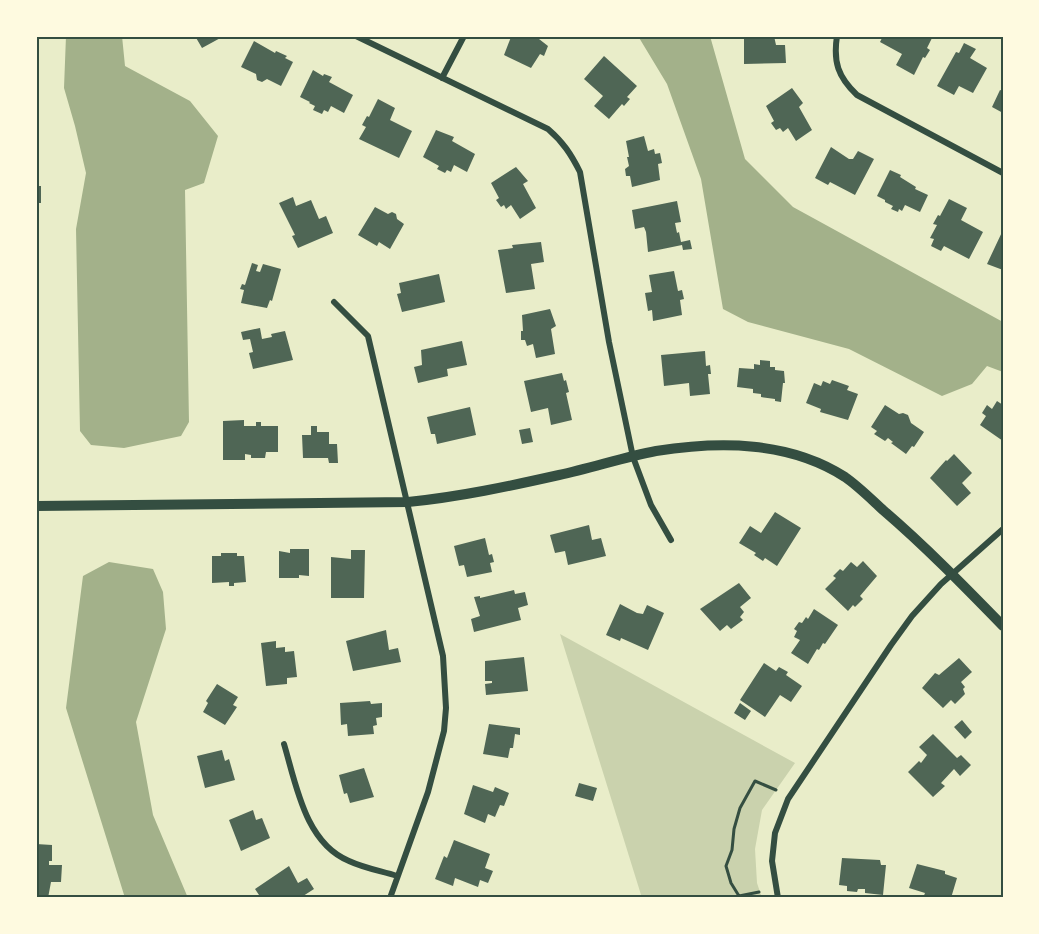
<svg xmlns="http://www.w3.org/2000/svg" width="1039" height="934" font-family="Lato,sans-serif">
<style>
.green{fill:#cad2ad}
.water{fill:#a3b18a}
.building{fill:#4f6655}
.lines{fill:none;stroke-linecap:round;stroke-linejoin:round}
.path{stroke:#344e41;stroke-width:3}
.minor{stroke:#344e41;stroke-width:6}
.tertiary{stroke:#344e41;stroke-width:10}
.neatline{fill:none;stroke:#344e41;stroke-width:2}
</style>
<rect width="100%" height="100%" fill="#e9edc9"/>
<path class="green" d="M560 634 795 763 762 810 755 849 757 883 762 898H642Z"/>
<path class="water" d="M66 36H122L125 66 190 101 218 136 204 183 185 190 189 422 181 436 124 448 91 445 80 431 76 229 86 173 75 126 64 88Z
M638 36H710L745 159 793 207 1003 322V372L987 366 972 384 942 396 849 349 748 322 723 309 701 179 667 84Z
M109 562 153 569 163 592 166 629 136 722 153 815 188 898H125L66 708 83 576Z"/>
<path class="building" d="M195 36H224L202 48Z
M517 36H540L539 39 548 46 544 56 540 54 531 68 504 55 511 37Z
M744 36H774L776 45H785L786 63 744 64Z
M883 36H933L927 48 930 50 925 58 923 57 914 75 896 65 902 54 880 42Z
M254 41 275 53 276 51 287 56 285 58 293 62 281 86 267 79 262 82 257 80 256 74 241 67Z
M964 43 976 49 970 58 987 68 973 93 959 86 954 95 937 86 956 52 959 53Z
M604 56 637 86 627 97 630 99 624 106 622 104 609 119 594 106 603 96 584 79Z
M313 70 323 76 324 74 332 77 329 82 353 95 344 113 331 106 328 112 324 110 322 114 313 110 315 106 309 103 310 102 300 97Z
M792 88 803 103 799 107 812 130 796 141 788 128 783 132 780 128 776 130 771 123 774 121 766 106Z
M1000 90 1003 91V113L992 107Z
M378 99 395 108 390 120 412 131 399 158 359 139 366 127 362 125 367 116 369 117Z
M436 130 454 137 452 141 475 154 467 172 454 165 451 172 447 170 445 173 437 169 439 166 423 157Z
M644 136 648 151 654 149 655 154 660 153 662 163 658 164 660 180 632 187 630 176H626L625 169 629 166 627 157H629L626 141Z
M831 147 849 159H853L858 151 874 159 855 195 830 182 828 185 815 178Z
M516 167 528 181 523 184 536 208 520 219 511 205 506 209 504 205 501 207 496 200 499 198 491 183Z
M890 170 901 175 900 177 916 187 915 189 928 195 920 212 905 205 902 211 899 209 898 212 891 209 893 206 885 202V200L877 196Z
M36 186H41V203H36Z
M293 197 296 206 311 200 319 219 326 216 333 233 298 248 292 236 295 235 279 203Z
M949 199 967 208 961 220 983 232 969 259 944 246 941 251 931 246 934 239 930 238 937 225 933 224 938 215 940 216Z
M677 201 681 222 675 223 677 233 679 232 681 242 690 240 692 249 683 250 682 245 648 252 646 232 644 227 635 229 632 210Z
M375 207 388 214 392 212 396 214 397 219 404 224 390 249 379 242 377 246 358 235Z
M1003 230V270L987 264Z
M541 242 544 262 531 264 535 289 506 293 498 250 513 248 512 245Z
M252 263 258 265 256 271 260 272 263 264 281 269 272 301 270 300 267 308 241 303 244 290 240 289 242 284 245 285Z
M674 271 678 291 682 290 684 299 680 300 682 315 653 321 652 310 648 311 645 293 652 292 649 275Z
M439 274 445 302 402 312 397 294 401 293 399 283Z
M550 309 556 326 551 329 555 354 536 358 533 344 527 346 525 340H521V331H523L522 315Z
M260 328 262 339 272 337 271 334 285 331 293 360 253 369 249 353 253 352 250 339 243 340 241 332Z
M462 341 467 365 447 369 448 376 418 383 414 367 422 365 421 350Z
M705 351 706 366 710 365 711 374H708L710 394 690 396 689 383 664 386 661 355Z
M760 360 770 361V367H775V370L784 371 785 383H783L781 402 775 401V399L761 397V394L753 393V389L737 387 739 368 754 369V364L760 365Z
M562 373 564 381 566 380 569 392 566 393 572 420 551 425 548 408 531 412 524 381Z
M832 380 849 386 847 390 858 394 848 420 820 412 821 409 806 403 814 383 821 386 823 381 830 384Z
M997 401 1003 405V441L980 425 986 416 982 413 987 405 992 409Z
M885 405 899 414 903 413 908 415 911 423 924 432 914 447 912 446 906 454 891 443 893 442 888 438 885 441 874 434 877 431 871 427Z
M470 407 476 435 437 444 435 434H431L427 417Z
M244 420V426H256V422H261V426H278V452H266L265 458H251V455L245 454V460H223V421Z
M311 426H317V432H329V444H337L338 463H329L328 458H303L302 435H311Z
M530 428 533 442 522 444 519 430Z
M954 454 972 473 962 483 971 493 957 506 930 478 946 460 947 461Z
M775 512 801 528 777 566 765 558 763 561 754 555 756 553 739 543 750 526 761 533Z
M589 525 592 540 601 538 606 556 568 565 565 551 555 553 550 535Z
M485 538 489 555 492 554 494 562 490 563 492 572 467 577 464 565 459 566 454 546Z
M290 549H309V576L299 575V578H279V551L290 553Z
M351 550H365L364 598H331V557L351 559Z
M221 553H237V556H244L246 582 234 583V586H229V582L212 583V556H221Z
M863 561 877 576 860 596 863 599 855 607 853 605 848 611 825 589 836 578 833 576 840 569 843 571 851 562 857 567Z
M739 583 751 598 740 607 744 612 740 617 743 620 731 629 727 625 720 631 700 609Z
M514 590 515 594 525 592 528 605 518 608 521 620 474 632 471 619 480 616 474 597 480 596V598Z
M620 604 637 613 643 614 647 605 664 613 648 650 621 638 620 641 606 635Z
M814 609 838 625 825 644 823 643 819 650 817 649 808 664 791 653 800 640 794 637 797 631 794 629 799 622 802 623 806 617 808 619Z
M386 630 389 650 398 648 401 662 353 671 346 641Z
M276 641V648L285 647V652L294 651 297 677 287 678V684L266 686 261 643Z
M524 657 528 691 486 695 485 684 492 683V681H485V661Z
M959 658 972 672 961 682 965 687 963 689 965 694 955 704 951 700 943 708 922 688 935 673 939 675Z
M764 663 776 671 779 667 788 672 786 675 802 686 791 702 780 695 765 717 740 700Z
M217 684 238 697 233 705 237 707 225 725 203 712 208 703 206 701Z
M370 701 371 704 382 703V717L376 718 377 725 373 726 374 734 348 736 347 724 341 725 340 703Z
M740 703 751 711 745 720 734 713Z
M962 720 972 732 965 739 954 727Z
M489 724 520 728V735L515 734 513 748H510L508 758 483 754Z
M933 734 957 758 961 755 971 765 960 776 954 769 941 783 945 786 933 797 908 772 919 761 921 763 927 755 919 747Z
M222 750 225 761 229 759 235 780 205 788 197 756Z
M364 768 374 797 350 803 347 793 344 794 339 775Z
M579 783 597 788 593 801 575 796Z
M473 785 493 792 495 787 509 793 504 806 500 805 495 817 488 814 485 823 464 814Z
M253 810 256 820 262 818 270 838 241 851 229 820Z
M454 840 490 854 485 868 493 871 488 883 480 880 478 887 455 878 453 886 435 879 444 856 447 858Z
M36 844 52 845V861H49V865H62L61 882H51L48 898H36Z
M842 858 880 860 881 865H886L883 895 865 893V889H858L857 892 847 891V886L839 885Z
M917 864 945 871V874L957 878 951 898H923L925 893 909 888Z
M289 866 298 883 307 878 314 889 300 898H261L255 889Z"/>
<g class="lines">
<path class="path" d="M759 892 739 896 731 883 726 866 732 850 734 829 740 808 755 781 776 790"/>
<path class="minor" d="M356 36 548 129C563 142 571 154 580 172L609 342 633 457 651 505 671 540
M837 36C833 62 838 77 857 95L1003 173
M442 78 464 36
M334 302 368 336 443 656 446 708 444 731 428 792 390 898
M284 744C296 784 305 843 349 861 364 868 381 871 397 876
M778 898 772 861 775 833 788 799 891 645 912 616 941 584 1003 529"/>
<path class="tertiary" d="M36 506 408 502C459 497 510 486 559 475 592 468 624 457 656 451 720 441 789 441 845 477 858 486 871 499 883 510 925 546 964 586 1003 626"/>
</g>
<rect width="1039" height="934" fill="none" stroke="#fefae0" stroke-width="75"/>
<rect x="38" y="38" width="964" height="858" class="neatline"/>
</svg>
